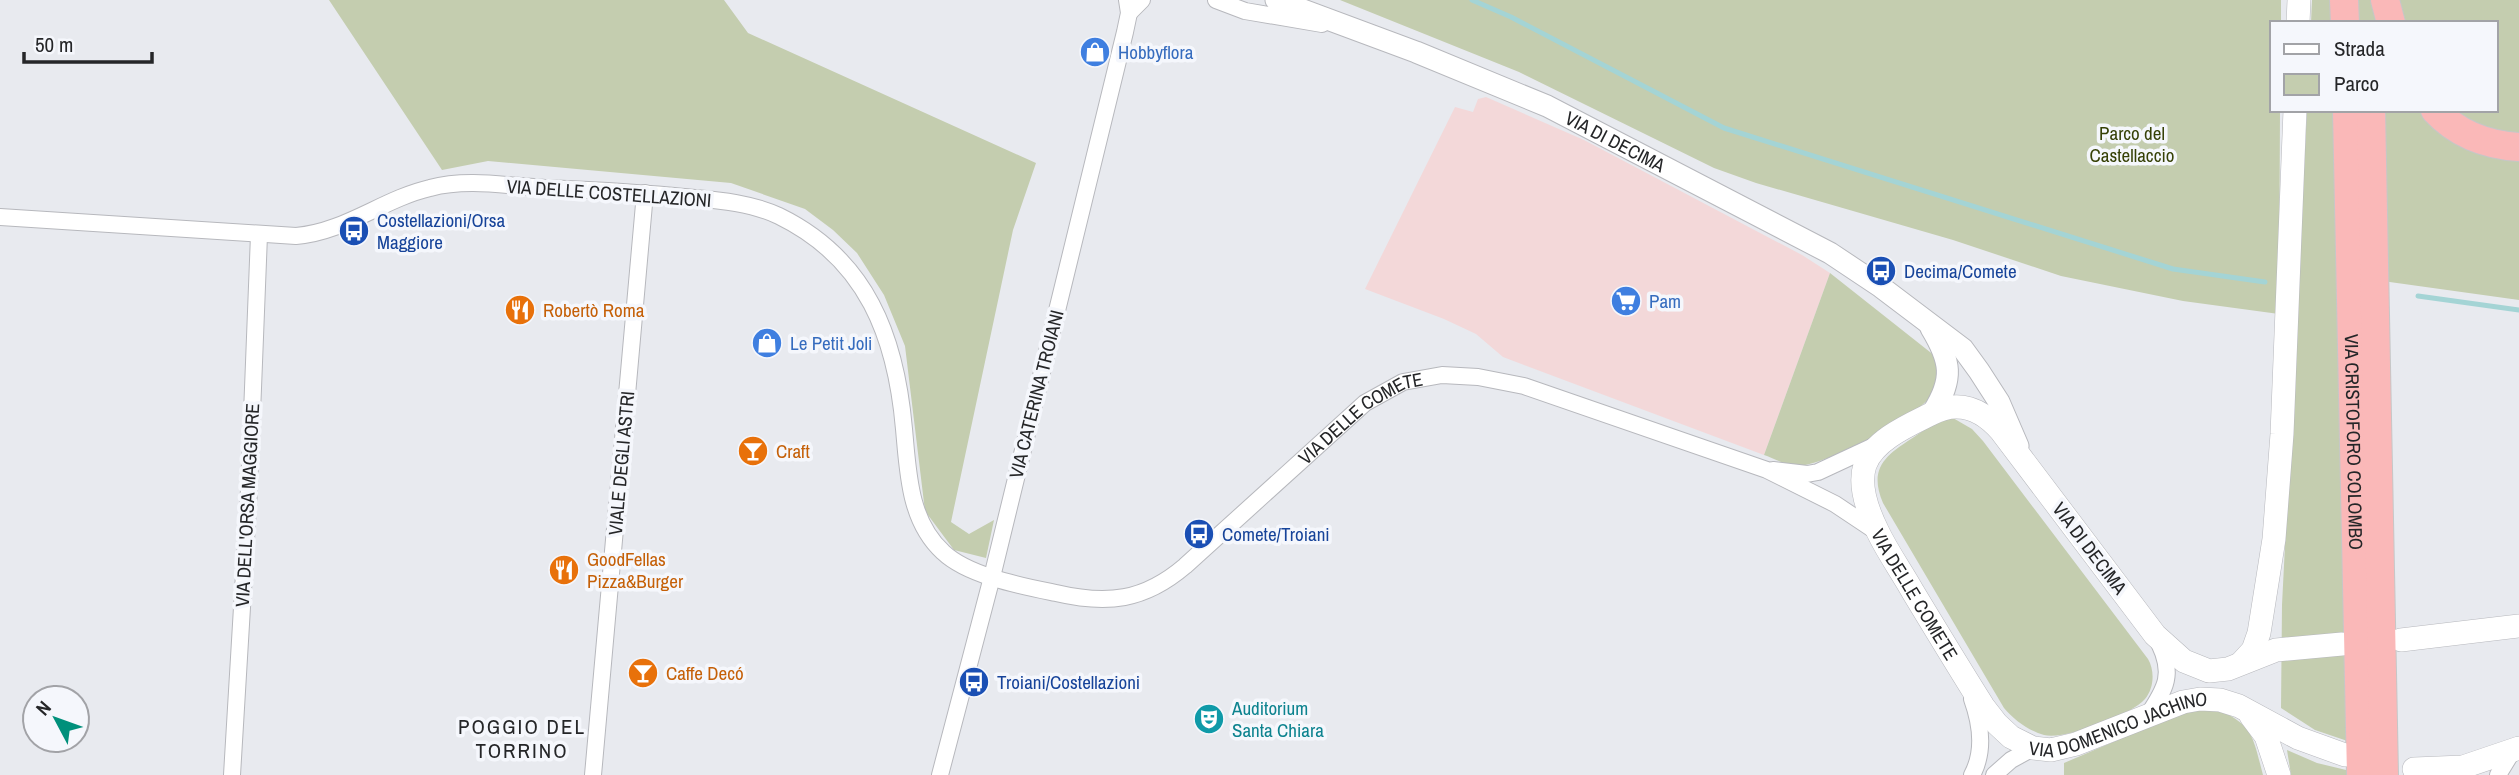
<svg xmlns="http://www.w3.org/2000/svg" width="2519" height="775" font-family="'Archivo Narrow',sans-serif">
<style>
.commercial{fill:#f3d8d9}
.green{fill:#c4cdaf}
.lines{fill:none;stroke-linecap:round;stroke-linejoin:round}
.stream{stroke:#a4d4d5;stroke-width:5}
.minor-casing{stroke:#b7b8bd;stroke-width:18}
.tertiary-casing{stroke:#b7b8bd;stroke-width:23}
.secondary-casing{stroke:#b7b8bd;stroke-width:24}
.trunk-casing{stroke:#c6c7c7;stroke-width:30}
.minor{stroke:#fff;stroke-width:16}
.tertiary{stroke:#fff;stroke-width:21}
.secondary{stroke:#fff;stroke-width:23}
.trunk{stroke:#fab8b8;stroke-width:28}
.labels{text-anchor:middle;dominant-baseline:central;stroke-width:7;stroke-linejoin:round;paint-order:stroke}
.shop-label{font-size:19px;fill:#366cbe;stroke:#f5f7fc;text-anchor:start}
.park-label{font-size:19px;fill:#364106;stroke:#f5f7fc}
.street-label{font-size:19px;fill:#252628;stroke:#f5f7fc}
.transit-label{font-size:19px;fill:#164399;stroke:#f5f7fc;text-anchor:start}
.food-label{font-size:19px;fill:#c56008;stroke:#f5f7fc;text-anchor:start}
.culture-label{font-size:19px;fill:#0d838f;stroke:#f5f7fc;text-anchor:start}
.neighbourhood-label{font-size:21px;letter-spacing:2px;fill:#252628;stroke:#f5f7fc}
</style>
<rect width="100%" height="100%" fill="#e8eaef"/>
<path class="commercial" d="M1486 97 1584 140 1802 255 1830 273 1764 455 1503 357 1476 334 1444 319 1365 289 1455 107 1473 112 1478 99Z"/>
<path class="green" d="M329 0H724L748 33 1036 163 1013 230 951 522 969 534 994 520 986 558 954 550 925 511 905 346 884 295 857 253 833 230 805 209 731 183 488 161 442 170Z
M1340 0H2281V23H2272V110H2280L2279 314 2183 301 2061 276 1953 240 1756 183 1714 168 1519 72Z
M2312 0H2519V300L2361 278 2371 749 2315 730 2281 708 2282 605 2307 110H2496V23H2311Z
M1830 273 1935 356C1938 367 1941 376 1937 387 1929 413 1822 468 1795 466 1785 465 1773 458 1764 455Z
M1953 418 1972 429 1983 441 2148 659C2155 671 2154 688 2145 699 2130 716 2066 740 2044 735 2029 731 2014 720 2004 708L1883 503C1868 468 1886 455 1914 437 1927 428 1938 420 1953 418Z
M2213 707C2253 725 2252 733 2263 775H2064V763L2181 713Z
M2287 750 2317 763 2367 775H2291Z"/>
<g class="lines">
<path class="stream" d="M1472 0 1511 17 1724 128 2173 269 2265 282
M2418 296 2519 310"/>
<g class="minor-casing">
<g id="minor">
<path d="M1216 0 1245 11 1322 24"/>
<path d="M1129 13 1142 0"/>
<path id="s1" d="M0 217 296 236C345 232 383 199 430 188 467 178 508 186 545 188 592 190 638 192 684 197 716 200 749 202 779 216 867 259 896 337 904 429 908 472 909 521 943 552 968 576 1022 586 1056 593 1107 605 1144 601 1185 566L1365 403 1403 382 1442 375 1478 377 1524 386 1767 470 1835 504 1877 532"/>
<path d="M1773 470 1807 474 1818 472 1876 445"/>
<path d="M1972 699C1981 724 1985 751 1972 775"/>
<path d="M2148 715C2166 688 2174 674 2159 643"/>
<path d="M232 775 249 490 259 235"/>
<path d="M593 775 645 193"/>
<path d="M940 775 992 577 1125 32 1129 13 1127 0"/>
<path d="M1994 775 2011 760 2033 748"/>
<path d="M2498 775 2512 752"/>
</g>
</g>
<g class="tertiary-casing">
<g id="tertiary">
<path id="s2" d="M1276 0 1416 52 1547 106 1830 253 1881 287 1963 349 1979 371 1999 402 2018 446"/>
<path d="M1931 328C1951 361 1954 379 1933 412"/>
</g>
</g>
<g class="secondary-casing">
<g id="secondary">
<path d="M2298 23 2299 0"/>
<path d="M2401 640 2519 626"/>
<path id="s3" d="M2342 644 2276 650 2228 669 2209 671 2184 661 2155 635 2001 431C1982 409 1958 399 1931 414 1909 425 1874 440 1865 465 1858 486 1869 514 1878 532 1888 553 1902 572 1913 592 1936 630 1959 668 1983 706L1997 724 2011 737 2033 748 2051 750 2076 744 2183 702 2200 699 2220 700 2239 706 2298 738 2345 755"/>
<path d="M2242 662 2253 650 2259 633 2274 539 2282 434 2295 110"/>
<path d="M2251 716 2266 736 2279 775"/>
<path d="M2414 769 2463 767 2519 748"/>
</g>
</g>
<g class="trunk-casing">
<g id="trunk">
<path d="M2344 0 2345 23"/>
<path d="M2385 0 2391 23"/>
<path id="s4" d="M2347 110 2361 775"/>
<path d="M2371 110 2384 775"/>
<path d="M2435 110C2457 134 2487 145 2519 147"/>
</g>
</g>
<use href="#minor" class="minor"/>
<use href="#tertiary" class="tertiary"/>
<use href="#secondary" class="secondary"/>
<use href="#trunk" class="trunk"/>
</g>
<defs>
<g id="shop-disc" transform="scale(1.575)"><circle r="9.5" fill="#3f7fe0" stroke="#f5f7fc"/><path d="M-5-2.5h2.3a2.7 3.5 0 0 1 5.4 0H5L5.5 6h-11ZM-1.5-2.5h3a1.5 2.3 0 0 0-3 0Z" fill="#fff"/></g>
<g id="bus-disc" transform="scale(1.575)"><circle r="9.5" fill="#1a4fb4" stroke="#f5f7fc"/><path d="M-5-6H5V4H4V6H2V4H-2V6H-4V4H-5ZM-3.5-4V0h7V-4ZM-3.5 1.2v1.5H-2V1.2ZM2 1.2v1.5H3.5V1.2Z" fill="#fff"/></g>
<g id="supermarket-disc" transform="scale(1.575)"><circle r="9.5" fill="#3f7fe0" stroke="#f5f7fc"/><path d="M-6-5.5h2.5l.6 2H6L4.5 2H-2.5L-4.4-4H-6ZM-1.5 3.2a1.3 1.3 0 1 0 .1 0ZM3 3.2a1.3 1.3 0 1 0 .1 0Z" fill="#fff"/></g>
<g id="restaurant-disc" transform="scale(1.575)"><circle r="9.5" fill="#e8710a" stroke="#f5f7fc"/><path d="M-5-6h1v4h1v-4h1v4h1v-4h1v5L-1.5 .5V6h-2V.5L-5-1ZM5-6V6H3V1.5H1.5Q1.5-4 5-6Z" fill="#fff"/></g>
<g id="bar-disc" transform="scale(1.575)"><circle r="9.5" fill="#e8710a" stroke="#f5f7fc"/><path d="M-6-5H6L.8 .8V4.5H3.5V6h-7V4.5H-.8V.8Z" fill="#fff"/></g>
<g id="theatre-disc" transform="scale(1.575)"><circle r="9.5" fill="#0f9aa8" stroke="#f5f7fc"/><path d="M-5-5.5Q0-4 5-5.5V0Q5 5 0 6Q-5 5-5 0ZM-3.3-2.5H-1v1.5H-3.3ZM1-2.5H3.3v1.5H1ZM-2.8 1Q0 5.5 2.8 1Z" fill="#fff"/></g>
</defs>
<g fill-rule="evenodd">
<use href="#shop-disc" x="1095" y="52"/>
<use href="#bus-disc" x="354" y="231"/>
<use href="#bus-disc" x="1881" y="271"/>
<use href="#supermarket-disc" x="1626" y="301"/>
<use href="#restaurant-disc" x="520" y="310"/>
<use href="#shop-disc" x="767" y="343"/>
<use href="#bar-disc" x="753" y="451"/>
<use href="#bus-disc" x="1199" y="534"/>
<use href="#restaurant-disc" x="564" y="570"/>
<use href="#bar-disc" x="643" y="673"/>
<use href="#bus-disc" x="974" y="682"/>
<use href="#theatre-disc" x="1209" y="719"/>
</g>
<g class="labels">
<g class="shop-label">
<text x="1118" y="52">Hobbyflora</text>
<text x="1649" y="301">Pam</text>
<text x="790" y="343">Le Petit Joli</text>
</g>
<g class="park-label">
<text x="2132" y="133">Parco del<tspan x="2132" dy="22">Castellaccio</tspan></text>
</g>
<g class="street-label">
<text stroke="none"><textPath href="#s2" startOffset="368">VIA DI DECIMA</textPath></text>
<text transform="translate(609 193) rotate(4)">VIA DELLE COSTELLAZIONI</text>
<text transform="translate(1036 394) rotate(-76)">VIA CATERINA TROIANI</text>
<text stroke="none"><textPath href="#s1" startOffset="1675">VIA DELLE COMETE</textPath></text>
<text stroke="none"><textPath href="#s4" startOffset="332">VIA CRISTOFORO COLOMBO</textPath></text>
<text transform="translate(621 463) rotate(-85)">VIALE DEGLI ASTRI</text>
<text transform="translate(247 505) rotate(-87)">VIA DELL'ORSA MAGGIORE</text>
<text transform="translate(2090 548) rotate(53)">VIA DI DECIMA</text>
<text stroke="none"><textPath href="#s3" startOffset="765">VIA DELLE COMETE</textPath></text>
<text stroke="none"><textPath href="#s3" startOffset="1052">VIA DOMENICO JACHINO</textPath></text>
</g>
<g class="transit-label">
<text x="377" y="220">Costellazioni/Orsa<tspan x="377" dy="22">Maggiore</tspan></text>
<text x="1904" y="271">Decima/Comete</text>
<text x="1222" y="534">Comete/Troiani</text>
<text x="997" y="682">Troiani/Costellazioni</text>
</g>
<g class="food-label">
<text x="543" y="310">Robertò Roma</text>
<text x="776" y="451">Craft</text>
<text x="587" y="559">GoodFellas<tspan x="587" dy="22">Pizza&amp;Burger</tspan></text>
<text x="666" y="673">Caffe Decó</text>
</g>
<g class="culture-label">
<text x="1232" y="708">Auditorium<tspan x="1232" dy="22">Santa Chiara</tspan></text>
</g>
<g class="neighbourhood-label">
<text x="522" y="726">POGGIO DEL<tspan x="522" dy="24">TORRINO</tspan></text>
</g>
</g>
<rect x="2270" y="21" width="228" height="91" fill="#f5f7fc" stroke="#a2a3a7" stroke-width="2"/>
<rect x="2284" y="44" width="35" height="10" fill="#ffffff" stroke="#a2a3a7" stroke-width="2"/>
<text x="2334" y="56" font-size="21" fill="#252628">Strada</text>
<rect x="2284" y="74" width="35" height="21" fill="#c4cdaf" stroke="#a2a3a7" stroke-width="2"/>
<text x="2334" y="91" font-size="21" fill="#252628">Parco</text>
<g transform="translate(56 719) rotate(311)"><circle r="33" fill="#f5f7fc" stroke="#a2a3a7" stroke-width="2"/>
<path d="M0-5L12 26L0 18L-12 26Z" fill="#00907b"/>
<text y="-10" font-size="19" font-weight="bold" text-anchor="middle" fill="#252628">N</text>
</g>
<path d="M24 52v10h128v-10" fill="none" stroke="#252628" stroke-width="3.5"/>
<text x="35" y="52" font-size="21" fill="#252628" stroke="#f5f7fc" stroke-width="5" paint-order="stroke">50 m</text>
</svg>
